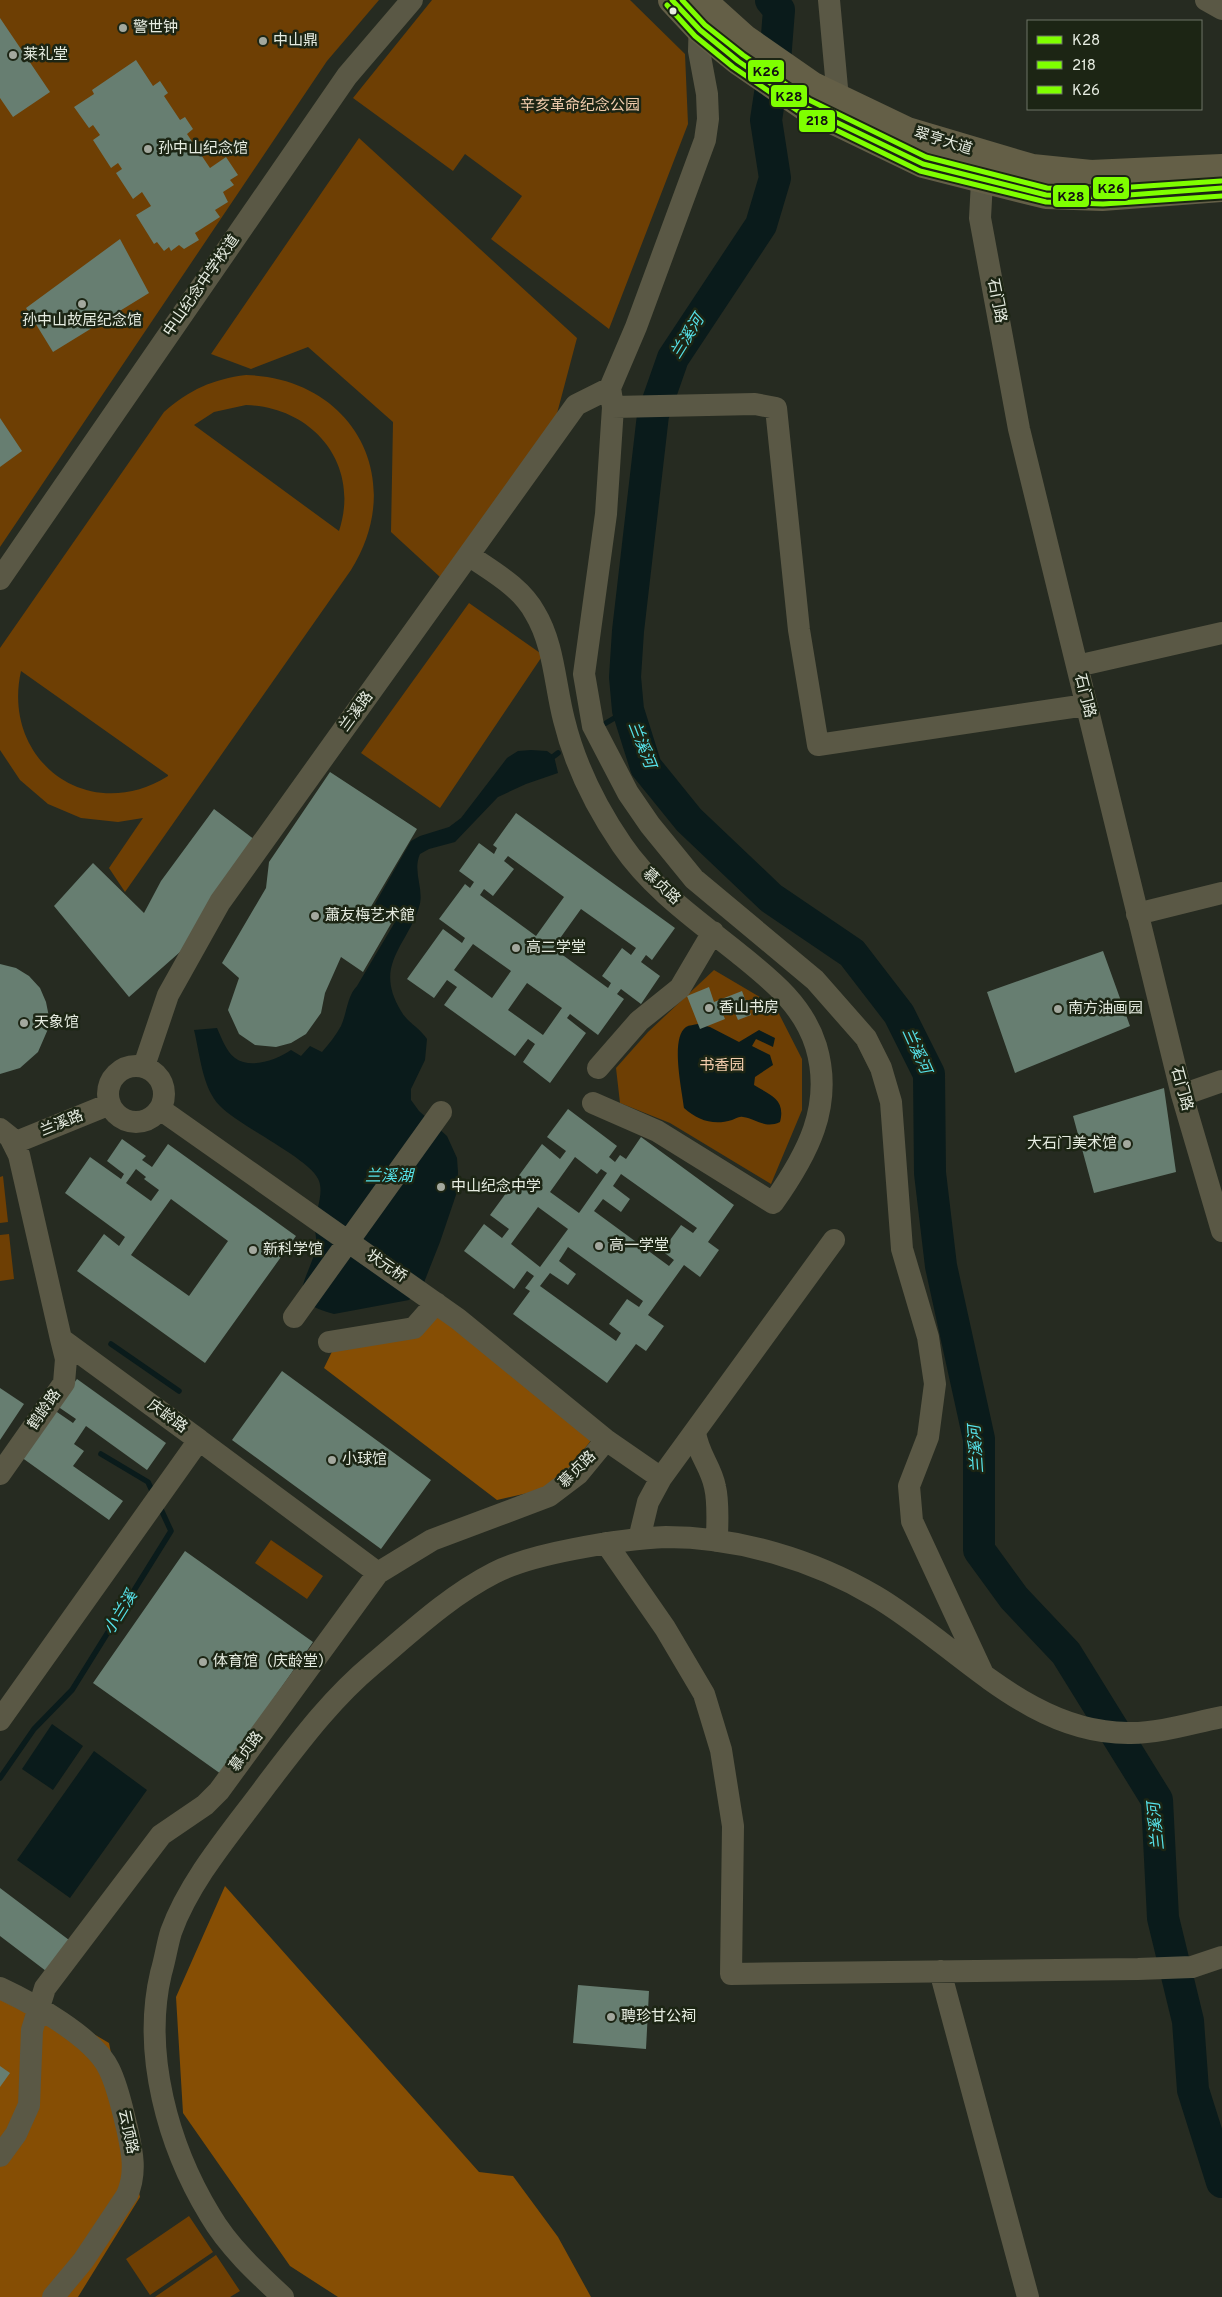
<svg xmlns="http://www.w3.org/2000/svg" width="1222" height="2297" font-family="Overpass,'Noto Sans SC',sans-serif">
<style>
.green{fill:#6e3f04;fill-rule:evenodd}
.forest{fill:#864e04}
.water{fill:#0a1b1b}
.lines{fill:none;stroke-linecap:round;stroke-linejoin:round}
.stream{stroke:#0a1b1b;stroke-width:5.5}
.river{stroke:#0a1b1b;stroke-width:32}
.building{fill:#677e71;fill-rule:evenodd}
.minor{stroke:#5a5845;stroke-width:22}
.major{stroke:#645f47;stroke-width:28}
.bus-1-casing{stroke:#1c2514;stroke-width:9}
.bus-2-casing{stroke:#1c2514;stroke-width:9}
.bus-3-casing{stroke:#1c2514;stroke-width:9}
.bus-1{stroke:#7fff00;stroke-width:5}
.bus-2{stroke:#7fff00;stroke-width:5}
.bus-3{stroke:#7fff00;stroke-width:5}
.bus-dot{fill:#e6ece1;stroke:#1c2514;stroke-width:2}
.poi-dot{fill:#a3a89e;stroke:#1c2514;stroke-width:2}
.labels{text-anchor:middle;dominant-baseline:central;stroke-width:5;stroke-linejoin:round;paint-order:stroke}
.poi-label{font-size:15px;fill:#e6ece1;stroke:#1c2514;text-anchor:start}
.park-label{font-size:15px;fill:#f3cdae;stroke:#1c2514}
.street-label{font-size:15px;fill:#e6ece1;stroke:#1c2514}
.water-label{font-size:16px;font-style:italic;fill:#56e2e9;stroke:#1c2514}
.line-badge{stroke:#1c2514;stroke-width:2}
.pale-badge-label{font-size:14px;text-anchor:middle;font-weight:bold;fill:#111}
</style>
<rect width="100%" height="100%" fill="#262b21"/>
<path class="green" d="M0 0H379L327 61 0 547Z
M432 0H630L685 54 688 124 609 329 491 239 522 196 465 154 453 171 353 98Z
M359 138 577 338 555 421 440 577 391 532 393 422 308 347 251 369 211 354Z
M246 375C353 378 408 479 351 570L125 892 109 868 143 818 118 822 81 818 48 804 20 780 0 750V648L164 412C189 390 213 379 246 375ZM246 405C313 407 361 464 339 531L194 425 214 412ZM21 671 168 775V776C89 826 1 761 21 671Z
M469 603 543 655 440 808 361 753Z
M714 970 775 1006 802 1059V1110L771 1184 670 1123 620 1103 616 1068 648 1032Z
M3 1176 8 1222 0 1223V1177Z
M9 1234 14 1279 0 1281V1235Z
M271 1540 323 1576 307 1599 255 1563Z
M189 2216 213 2252 150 2295 126 2259Z
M216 2255 240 2291 230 2297H155Z"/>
<path class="forest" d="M439 1316 593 1438 554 1487 497 1500 324 1368 341 1333Z
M225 1886 479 2172 513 2176 558 2237 591 2297H338L290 2266 183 2113 176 1997Z
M0 1979 109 2043 140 2197 78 2297H0Z"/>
<path class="water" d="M531 750 547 751 554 756 558 773 526 784 498 797 455 842 429 849 420 854C412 872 425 890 419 907 407 946 373 965 401 1011 407 1022 420 1028 427 1039L425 1060 411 1089V1100L419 1111 447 1136 457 1158 458 1172 457 1192 440 1242 423 1285 409 1300 334 1314C285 1301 305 1285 315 1252 318 1243 315 1235 315 1226 315 1211 324 1195 319 1181 313 1160 239 1126 220 1106 202 1088 200 1054 194 1030L217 1028C222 1039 226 1051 235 1058 251 1070 278 1059 291 1050L301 1056 310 1046 322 1052C329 1044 336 1035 341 1026 347 1013 347 996 357 986L395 922 372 909 411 841 420 836 449 827 461 818 507 758 518 751Z
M698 1024 710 1027 739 1042 759 1030 775 1038 773 1047 756 1039 752 1046 770 1055 773 1065 755 1077 754 1085C770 1095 786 1099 780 1122 765 1129 757 1119 743 1117 738 1116 736 1119 732 1120 713 1126 698 1120 684 1108 682 1090 670 1038 686 1027 689 1025 694 1025 698 1024Z
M52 1724 83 1746 53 1790 22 1769Z
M94 1751 147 1790 70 1898 17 1860Z"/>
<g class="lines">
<path class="stream" d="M606 723 628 710
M554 756 558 753
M111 1344 179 1391
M101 1454 148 1482 154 1495
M0 1778 34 1729 72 1690 171 1531 159 1505"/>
<path class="river" d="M771 0 779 10 775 61 766 120 775 178 761 225 673 358 653 415 628 631 625 677 628 710 646 767 689 820 771 898 852 953 899 1014 929 1074 930 1173 941 1266 979 1439V1550L1014 1598 1066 1653 1157 1800 1163 1918 1188 2021 1193 2090 1222 2182"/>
</g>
<path class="building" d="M0 18 50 92 13 117 0 98Z
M136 60 153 86 160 81 168 93 164 96 180 120 185 117 193 129 187 134 210 168 226 157 238 175 230 180 234 185 223 192 228 202 215 210 220 217 195 233 199 240 184 249 179 245 171 251 169 247 164 251 157 242 154 244 136 215 151 206 142 192 133 199 116 173 122 169 118 163 111 168 93 140 100 135 93 125 89 128 74 107 94 94 92 90Z
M120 239 149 293 53 352 26 308Z
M0 418 22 451 0 467Z
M330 772 417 829 369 910 392 922 363 972 341 957 325 993 321 1013 306 1034 291 1043 276 1047 255 1045 239 1034 228 1010 239 978 222 963 266 888 269 862Z
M214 809 255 840 180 952 129 997 54 906 93 863 144 913 161 881Z
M516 813 675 928 652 960 646 955 641 962 660 976 641 1004 621 989 617 994 624 999 598 1035 570 1014 567 1018 586 1033 550 1083 523 1062 535 1044 528 1039 515 1056 444 1005 457 987 447 980 434 998 407 979 443 929 462 943 465 938 439 919 465 884 470 888 474 882 459 871 479 843 494 854 497 848 493 845ZM508 856 564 897 536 936 480 895 484 889 493 896 514 869 504 861ZM581 909 636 948 631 955 622 948 602 976 611 983 608 988 553 948ZM473 944 511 971 492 998 454 970ZM527 983 562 1008 543 1035 508 1010Z
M1103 951 1130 1026 1015 1073 987 992Z
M0 964 16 968 29 976 40 988 46 1002 49 1017 48 1029 38 1052 20 1068 0 1074Z
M709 987 714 1002 742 991 751 1015 738 1020 732 1006 721 1010 725 1019 700 1029 687 996Z
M1164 1088 1176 1172 1094 1193 1073 1116Z
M568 1109 617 1146 609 1157 615 1162 620 1155 626 1159 641 1137 734 1205 708 1242 719 1250 700 1277 684 1265 648 1315 664 1326 646 1351 636 1344 607 1383 513 1314 530 1291 525 1288 534 1276 527 1271 514 1289 464 1251 484 1224 502 1238 509 1229 490 1215 542 1144 560 1159 566 1151 547 1137ZM575 1157 597 1174 601 1169 607 1173 579 1213 550 1192ZM621 1174 697 1228 693 1233 681 1225 662 1251 674 1260 669 1266 594 1211 603 1199 621 1212 630 1199 613 1186ZM538 1207 568 1229 540 1267 511 1244ZM568 1247 643 1301 639 1307 627 1299 609 1324 621 1333 616 1341 540 1286 550 1273 568 1285 576 1274 559 1261Z
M122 1139 146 1156 142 1160 152 1167 168 1144 296 1236 205 1363 77 1271 104 1234 119 1246 125 1237 65 1193 90 1157 121 1179 124 1174 107 1161ZM136 1169 146 1177 144 1179 159 1190 151 1201 126 1183ZM171 1199 228 1241 189 1296 131 1255Z
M282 1371 431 1480 381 1549 232 1440Z
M77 1379 166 1443 147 1470 86 1426 74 1444 84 1451 73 1466 123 1501 109 1520 21 1457 54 1410 73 1423 76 1419 57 1406Z
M0 1388 24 1404 0 1440Z
M185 1551 313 1642 221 1774 93 1683Z
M0 1888 69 1940 46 1971 0 1936Z
M578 1985 649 1991 646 2049 573 2043Z
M0 2066 10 2073 0 2087Z"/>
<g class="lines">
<path class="minor" d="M829 0 838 99
M1206 0 1222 9
M700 16 699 51 707 94 708 119 705 140 636 327 610 388 613 407 606 514 584 674 593 726 628 793 650 825 694 879 815 980 866 1038 881 1068 891 1102 902 1249 928 1337 935 1384 928 1437 909 1486 912 1521 983 1674
M983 163 980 218 1019 429 1182 1095 1222 1231
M613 407 755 404 776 408 799 630 818 745 1086 705
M470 556C493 572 521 587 535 613 554 644 555 686 564 720 575 765 596 807 622 845 652 889 697 920 738 953 770 979 803 1004 816 1046 834 1106 807 1155 773 1203L657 1131 593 1103
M0 579 347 76 412 0
M1077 666 1222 633
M1137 914 1222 893
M108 1094a28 28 0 1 1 56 0a28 28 0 1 1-56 0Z
M144 1066 168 995 220 902 576 405 610 388
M598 1068 639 1021 680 988 713 932
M1182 1095 1222 1081
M160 1109 458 1319 606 1440 661 1478
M0 1129 10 1137 19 1155 61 1339 199 1440 0 1720
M14 1143 110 1104
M294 1317 441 1112
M329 1342 414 1328 436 1303
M695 1432C698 1455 711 1466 715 1487 719 1504 717 1524 717 1541
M199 1440 378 1573
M0 1474 64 1383 66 1359 61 1339
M639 1539 648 1502 661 1478 834 1240
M606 1543 665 1628 704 1694 721 1750 733 1826 731 1974 1138 1969 1192 1967 1222 1957
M940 1971 1028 2297
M0 1988C32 2003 94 2037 109 2069 118 2087 122 2108 127 2128 132 2151 137 2172 127 2195L83 2261 53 2297
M0 2156 16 2134 29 2105 32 2030 45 1988 161 1835 205 1805 219 1791 378 1573 432 1540 549 1496 578 1474 606 1440
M283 2297C257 2273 228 2246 210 2215 168 2146 142 2053 161 1973 165 1960 167 1945 171 1932 190 1879 234 1829 267 1784 300 1741 331 1699 373 1664 411 1632 449 1596 494 1573 517 1561 548 1554 574 1549 605 1543 635 1538 666 1537 738 1537 814 1560 875 1596 957 1644 1028 1735 1131 1733 1161 1733 1192 1723 1222 1717"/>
<path class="major" d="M672 0 700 30 738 61 805 107 923 164 1046 195 1102 197 1222 188
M702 0 744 38 813 86 907 131 1032 168 1091 174 1222 168"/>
<g class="bus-1-casing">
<path id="bus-1" d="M672 0 700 30 738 61 805 107 923 164 1046 195 1102 197 1222 188"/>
</g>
<g class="bus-2-casing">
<path id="bus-2" d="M667 5 695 36 733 67 801 113 920 171 1046 202 1103 204 1222 196"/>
</g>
<g class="bus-3-casing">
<path id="bus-3" d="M682 0 705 25 743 55 809 100 926 157 1047 188 1102 189 1221 181"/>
</g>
<use href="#bus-1" class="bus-1"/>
<use href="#bus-2" class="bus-2"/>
<use href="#bus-3" class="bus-3"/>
</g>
<circle class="bus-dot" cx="673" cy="11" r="4.5"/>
<g class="poi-dot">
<circle cx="123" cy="28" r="5"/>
<circle cx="263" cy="41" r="5"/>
<circle cx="13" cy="55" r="5"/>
<circle cx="148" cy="149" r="5"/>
<circle cx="82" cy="304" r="5"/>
<circle cx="315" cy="916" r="5"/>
<circle cx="516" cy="948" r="5"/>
<circle cx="709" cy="1008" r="5"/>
<circle cx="1058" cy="1009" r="5"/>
<circle cx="24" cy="1023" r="5"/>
<circle cx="1127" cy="1144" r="5"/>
<circle cx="441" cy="1187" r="5"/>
<circle cx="599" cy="1246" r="5"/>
<circle cx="253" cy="1250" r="5"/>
<circle cx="332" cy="1460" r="5"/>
<circle cx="203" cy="1662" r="5"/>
<circle cx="611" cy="2017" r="5"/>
</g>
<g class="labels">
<g class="poi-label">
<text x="133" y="28">警世钟</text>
<text x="273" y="41">中山鼎</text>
<text x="23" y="55">莱礼堂</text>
<text x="158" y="149">孙中山纪念馆</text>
<text x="82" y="321" text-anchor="middle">孙中山故居纪念馆</text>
<text x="325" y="916">蕭友梅艺术館</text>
<text x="526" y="948">高二学堂</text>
<text x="719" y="1008">香山书房</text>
<text x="1068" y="1009">南方油画园</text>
<text x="34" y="1023">天象馆</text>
<text x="1117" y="1144" text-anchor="end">大石门美术馆</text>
<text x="451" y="1187">中山纪念中学</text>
<text x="609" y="1246">高一学堂</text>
<text x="263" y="1250">新科学馆</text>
<text x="342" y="1460">小球馆</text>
<text x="213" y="1662">体育馆（庆龄堂）</text>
<text x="621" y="2017">聘珍甘公祠</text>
</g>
<g class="park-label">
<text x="580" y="106">辛亥革命纪念公园</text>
<text x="722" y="1066">书香园</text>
</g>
<g class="street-label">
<text transform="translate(943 142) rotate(17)">翠亨大道</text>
<text transform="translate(202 286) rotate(-55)">中山纪念中学校道</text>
<text transform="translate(996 301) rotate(79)">石门路</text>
<text transform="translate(1084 696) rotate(76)">石门路</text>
<text transform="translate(357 712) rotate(-54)">兰溪路</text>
<text transform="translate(661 887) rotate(43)">慕贞路</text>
<text transform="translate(1181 1089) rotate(75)">石门路</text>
<text transform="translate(62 1124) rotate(-22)">兰溪路</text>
<text transform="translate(386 1267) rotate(34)">状元桥</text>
<text transform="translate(45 1410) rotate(-55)">鹤龄路</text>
<text transform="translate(167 1417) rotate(36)">庆龄路</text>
<text transform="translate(578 1470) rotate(-45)">慕贞路</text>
<text transform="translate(247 1752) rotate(-54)">慕贞路</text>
<text transform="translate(127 2132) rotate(78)">云顶路</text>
</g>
<g class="water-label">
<text transform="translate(688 337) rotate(-58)">兰溪河</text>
<text transform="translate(641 745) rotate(69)">兰溪河</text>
<text transform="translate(916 1051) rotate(66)">兰溪河</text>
<text x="389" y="1177">兰溪湖</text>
<text transform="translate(977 1449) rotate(-94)">兰溪河</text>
<text transform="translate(121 1613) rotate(-58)">小兰溪</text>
<text transform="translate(1157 1826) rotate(-96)">兰溪河</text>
</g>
</g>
<g class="line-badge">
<rect x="747" y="59" width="38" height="24" rx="5" fill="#7fff00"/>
<rect x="770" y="84" width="38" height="24" rx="5" fill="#7fff00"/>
<rect x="798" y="109" width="38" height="24" rx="5" fill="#7fff00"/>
<rect x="1092" y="176" width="38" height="24" rx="5" fill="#7fff00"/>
<rect x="1052" y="184" width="38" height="24" rx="5" fill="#7fff00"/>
</g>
<g class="pale-badge-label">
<text x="766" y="76">K26</text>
<text x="789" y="101">K28</text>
<text x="817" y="125">218</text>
<text x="1111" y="193">K26</text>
<text x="1071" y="201">K28</text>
</g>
<rect x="1027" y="20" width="175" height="90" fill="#1c2514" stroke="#6d7566"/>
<rect x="1037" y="36" width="25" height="8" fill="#7fff00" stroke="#6d7566"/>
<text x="1072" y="45" font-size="15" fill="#e6ece1">K28</text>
<rect x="1037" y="61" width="25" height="8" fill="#7fff00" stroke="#6d7566"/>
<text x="1072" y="70" font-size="15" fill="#e6ece1">218</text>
<rect x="1037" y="86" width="25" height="8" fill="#7fff00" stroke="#6d7566"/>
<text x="1072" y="95" font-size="15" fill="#e6ece1">K26</text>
</svg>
